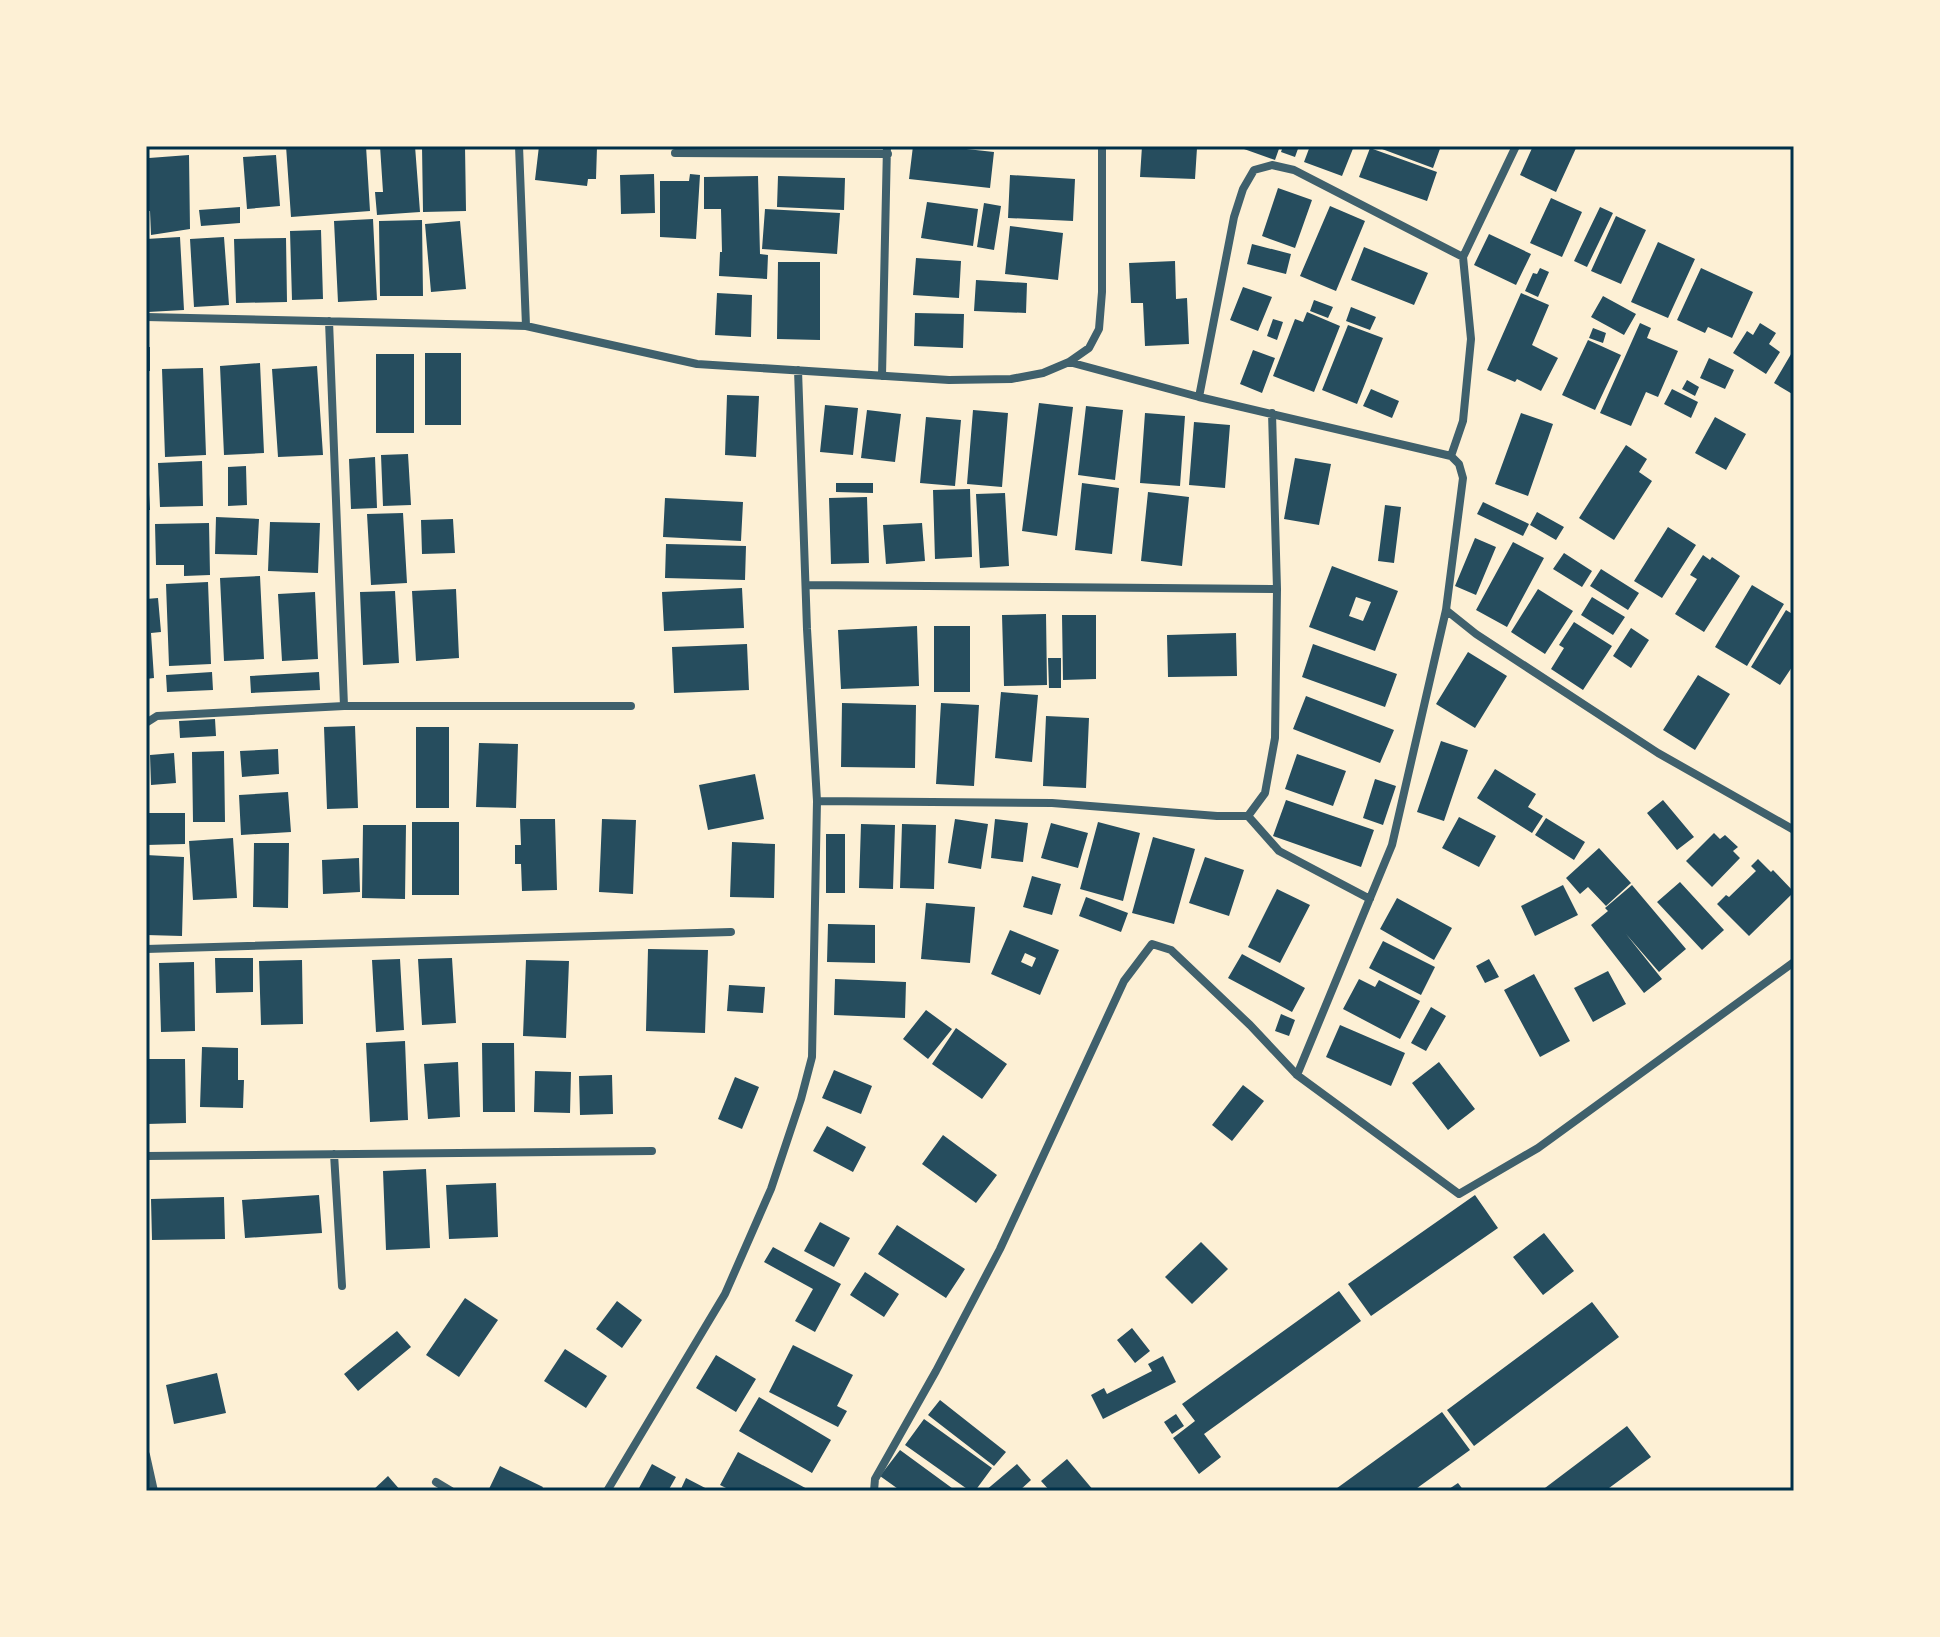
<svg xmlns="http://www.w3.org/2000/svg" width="1940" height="1637" font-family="'IBM Plex Serif',serif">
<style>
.building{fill:#264d5e;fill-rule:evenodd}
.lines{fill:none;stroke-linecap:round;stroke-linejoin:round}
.minor{stroke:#3f606c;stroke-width:8}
.neatline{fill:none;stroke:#003049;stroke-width:3}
</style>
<rect width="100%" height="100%" fill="#fdf0d5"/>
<path class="building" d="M286 146H366L370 211 291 217Z
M380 146H415L420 212 377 215 375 192H383Z
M422 146H465L466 211 423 212Z
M539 146 597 147 596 179H588L587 186 535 180Z
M913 146H939L994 152 990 188 909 179Z
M1142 146 1197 148 1195 179 1140 177Z
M1245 146H1280L1275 160 1244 149Z
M1283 146H1299L1295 157 1281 152Z
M1310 146H1354L1342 176 1304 162Z
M1374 146H1441L1433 168Z
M1533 146H1577L1556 192 1520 175Z
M1370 148 1437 172 1427 201 1359 177Z
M189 155 190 229 151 235 150 211H146L149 158Z
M276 155 280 206 247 209 243 157Z
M654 174 655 213 621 214 620 175Z
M690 174 700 175 696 239 660 237V181H689Z
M1010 175 1075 179 1073 221 1008 218Z
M758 176 760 254 768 255 767 279 719 276 720 252H722L721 209H704V177Z
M778 176 845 178 844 210 777 207Z
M1278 188 1312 200 1295 248 1262 236Z
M1551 198 1582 212 1562 257 1530 243Z
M927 202 978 209 973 246 921 238Z
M984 203 1001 206 994 250 977 247Z
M1330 206 1365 221 1336 291 1300 276Z
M240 207V223L201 226 199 210Z
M1600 207 1613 213 1587 267 1574 261Z
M765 209 840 213 837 254 762 249Z
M1616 216 1646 230 1621 284 1591 271Z
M373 219 377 300 338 302 334 221Z
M422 220 423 296H380L379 221Z
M460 221 466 289 431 292 425 224Z
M1010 226 1063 233 1058 280 1005 274Z
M321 230 323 299 292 300 290 231Z
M1489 234 1531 254 1516 285 1474 265Z
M180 237 184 310 148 312 146 239Z
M224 237 229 305 194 307 190 239Z
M286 238 287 302 236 303 234 239Z
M1658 242 1695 259 1668 318 1631 302Z
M1252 244 1291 254 1286 274 1247 264Z
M1364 247 1428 273 1414 305 1351 280Z
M916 258 961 261 959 298 913 295Z
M1175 261 1176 299 1187 298 1189 344 1145 346 1143 303H1131L1129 263Z
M778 262H820V340L777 339Z
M1540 268 1549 272 1538 297 1525 291 1533 273 1537 274Z
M1701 268 1753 292 1732 338 1708 327 1705 333 1677 320Z
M976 280 1027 283 1026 313 974 311Z
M1243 287 1272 297 1258 331 1230 320Z
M717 293 752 295 751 337 715 335Z
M1521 293 1549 305 1532 345 1558 358 1541 391 1517 379 1515 382 1487 370Z
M1603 296 1636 314 1624 335 1591 317Z
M1314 300 1333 307 1328 318 1310 311Z
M1351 307 1376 317 1370 330 1346 321Z
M1307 312 1340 326 1314 392 1273 376 1295 319 1303 322Z
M915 313 964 314 963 348 914 346Z
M1273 319 1283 322 1277 340 1267 336Z
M1640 323 1651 328 1647 338 1678 351 1658 397 1646 392 1631 426 1600 413Z
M1760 323 1776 333 1769 344 1780 352 1766 374 1733 353 1747 331 1753 335Z
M1348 325 1383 338 1357 404 1322 390Z
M1593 328 1606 333 1603 343 1589 338Z
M1588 340 1621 355 1595 410 1562 395Z
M146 347H150V371H146Z
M1794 349V395L1774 383Z
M1253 350 1275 358 1262 393 1240 384Z
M425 353H461V425H425Z
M376 354H414V433H376Z
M1709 358 1734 370 1725 389 1700 378Z
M260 363 264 453 224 455 220 366Z
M317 366 323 455 278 457 272 369Z
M203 368 206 455 165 457 162 369Z
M1687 380 1699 387 1695 396 1682 389Z
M1371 389 1399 401 1392 418 1363 406Z
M1672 389 1698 402 1691 418 1664 404Z
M727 395 759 396 756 457 725 455Z
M1039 403 1073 407 1057 536 1022 531Z
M825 405 858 408 853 455 820 452Z
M1086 406 1123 410 1115 480 1078 475Z
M867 410 901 414 895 462 861 458Z
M973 410 1008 413 1002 487 967 484Z
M1145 413 1185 416 1180 486 1140 483Z
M1521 413 1553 424 1528 496 1495 484Z
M926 417 961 420 955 486 920 483Z
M1715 417 1746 434 1726 470 1695 453Z
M1194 422 1230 425 1225 488 1189 485Z
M1626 445 1647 459 1639 472 1652 481 1614 540 1579 518Z
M408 454 411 505 383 506 381 455Z
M375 457 377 508 351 509 349 459Z
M1295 458 1331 464 1319 525 1284 519Z
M202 461 203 506 160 507 158 463Z
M246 466 247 505 228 506V467Z
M146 478H148L150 510H146Z
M836 483H873V493L836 492Z
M1082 483 1119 488 1112 554 1075 550Z
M970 489 972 557 935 559 933 490Z
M1148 492 1189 497 1182 566 1141 561Z
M1005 493 1009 566 980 568 976 494Z
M867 497 869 563 831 564 829 498Z
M665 498 743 502 741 541 663 537Z
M1483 502 1529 524 1523 536 1477 514Z
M1385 505 1401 507 1394 563 1378 561Z
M1537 512 1564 527 1556 540 1530 525Z
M403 513 407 583 371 585 367 514Z
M216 517 259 519 257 555 215 554Z
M453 519 455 553 422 554 421 520Z
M270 522 320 523 318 573 268 571Z
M209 523 210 575 184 576V565H156L155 524Z
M922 523 925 561 886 564 883 525Z
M1668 527 1696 545 1662 598 1634 581Z
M1475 538 1496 547 1476 595 1455 586Z
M1513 542 1544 558 1507 627 1476 610Z
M666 544 746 546 745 580 665 578Z
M1564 553 1592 571 1582 587 1553 569Z
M1703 555 1710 560 1712 557 1740 576 1704 632 1675 614 1697 579 1690 575Z
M1332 566 1398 591 1375 651 1309 627ZM1356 597 1371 602 1363 621 1349 616Z
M1601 569 1639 593 1628 610 1590 586Z
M260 576 264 659 224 661 220 578Z
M208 582 211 664 169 666 166 584Z
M1752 585 1784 604 1747 666 1715 647Z
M742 588 744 628 664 631 662 592Z
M456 589 459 658 416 661 412 591Z
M1538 589 1573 611 1545 654 1511 632Z
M395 591 399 663 363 665 360 592Z
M315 592 318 659 282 661 278 594Z
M1592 597 1625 617 1613 635 1581 615Z
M158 598 161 632 151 633 154 678 146 679V599Z
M1786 610 1794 615V664L1780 685 1751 667Z
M1046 614 1047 685 1004 686 1002 615Z
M1062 615H1096V679L1063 680Z
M1574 622 1612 646 1583 690 1551 669 1564 648 1559 645Z
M917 626 919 686 841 689 838 630Z
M934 626H970V692H934Z
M1631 628 1649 640 1631 668 1613 656Z
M1236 633 1237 676 1168 677 1167 635Z
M747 644 749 690 674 693 672 647Z
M1313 644 1397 674 1385 707 1302 677Z
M1468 652 1507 676 1475 728 1436 704Z
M1048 658H1061V688H1049Z
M212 672 213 690 167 692 166 675Z
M319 672 320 690 251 693 250 676Z
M1698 675 1730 694 1695 750 1663 730Z
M1001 692 1038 695 1032 762 995 758Z
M1306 696 1394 730 1380 763 1293 729Z
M842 703 916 705 915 768 841 767Z
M941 703 979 705 974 786 936 784Z
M1046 716 1089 718 1086 788 1043 786Z
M215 719 216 736 180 738 179 721Z
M355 726 358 808 327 809 324 727Z
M416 727H449V808H416Z
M1441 741 1468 750 1444 821 1417 812Z
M479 743 518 744 516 808 476 807Z
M278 749 279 774 242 777 240 751Z
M224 751 225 822H193L192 752Z
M174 753 176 783 151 785 150 755Z
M1297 754 1346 771 1333 806 1285 789Z
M1495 769 1536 794 1528 807 1543 816 1532 833 1477 798Z
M755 774 764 819 708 830 699 785Z
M1375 779 1396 786 1383 825 1363 818Z
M288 792 291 832 241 835 239 795Z
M1286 800 1374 830 1361 867 1273 836Z
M1663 800 1694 837 1677 850 1647 813Z
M146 813H185V844L146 845Z
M1459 817 1496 836 1479 867 1442 848Z
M1546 818 1585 842 1574 860 1535 835Z
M520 819H555L557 890 522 891 521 864H515V845H521Z
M602 819 636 820 633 894 599 892Z
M955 819 988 824 981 869 948 863Z
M995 819 1028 823 1023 862 991 858Z
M412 822H459V895H412Z
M1098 822 1140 833 1123 901 1080 889Z
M1051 823 1088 833 1078 868 1041 858Z
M861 824 895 825 893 889 859 888Z
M902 824 936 825 934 889 900 888Z
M363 825H406L405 899 362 898Z
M1714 833 1720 839 1725 835 1738 847 1733 851 1740 858 1712 887 1686 861Z
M826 834H845V893H826Z
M1153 837 1195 849 1174 924 1132 913Z
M233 838 237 898 193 900 189 841Z
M732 842 775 844 774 898 730 897Z
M254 843H289L288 908 253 907Z
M1599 848 1631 883 1606 906 1588 887 1580 894 1566 878Z
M146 855 184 857 182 936 146 935Z
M1205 857 1244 870 1229 916 1189 903Z
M359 858 360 892 323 894 322 860Z
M1758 859 1771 872 1773 870 1794 892 1749 936 1717 904 1726 895 1729 897 1756 871 1751 866Z
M1032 876 1061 884 1052 915 1023 907Z
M1680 882 1724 930 1702 950 1657 902Z
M1563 885 1578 915 1535 936 1521 906Z
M1632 885 1686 949 1659 972 1626 934 1662 979 1644 993 1591 925 1608 911 1605 908Z
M1277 889 1310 905 1280 963 1248 947Z
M1086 897 1128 913 1121 932 1079 916Z
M1397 898 1452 928 1434 960 1380 929Z
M926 903 975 907 970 963 921 959Z
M828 924 875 925V963L827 962Z
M1010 930 1059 950 1040 995 991 974ZM1025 953 1036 958 1032 967 1021 962Z
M1383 941 1435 967 1421 995 1369 968Z
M648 949 708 950 705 1033 646 1031Z
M1242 954 1305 988 1292 1012 1228 978Z
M215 958H253V992L216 993Z
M452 958 456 1023 422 1025 418 959Z
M400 959 404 1030 376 1032 372 960Z
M1489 959 1499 977 1485 983 1476 966Z
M302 960 303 1024 261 1025 259 961Z
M526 960 569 961 566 1038 523 1036Z
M194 962 195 1031 161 1032 159 963Z
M1608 971 1626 1004 1593 1022 1574 988Z
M1534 974 1570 1041 1540 1057 1504 990Z
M835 979 906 982 905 1018 834 1015Z
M1359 979 1375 987 1379 980 1420 1001 1400 1039 1343 1009Z
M729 985 765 987 763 1013 727 1011Z
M1431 1007 1446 1016 1426 1051 1411 1043Z
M926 1010 952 1029 928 1059 903 1039Z
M1281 1014 1295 1020 1289 1036 1275 1031Z
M1340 1025 1405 1053 1391 1086 1326 1057Z
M956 1028 1007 1064 982 1099 932 1064Z
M405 1041 408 1120 370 1122 366 1043Z
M482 1043H514L515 1112H483Z
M202 1047 238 1048V1080H244L243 1108 200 1107Z
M146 1059H185L186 1123 146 1124Z
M458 1062 460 1117 428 1119 424 1064Z
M1439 1062 1475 1109 1448 1130 1412 1083Z
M834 1070 872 1086 861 1114 822 1098Z
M535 1071 571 1072 570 1113 534 1112Z
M612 1075 613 1114 580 1115 579 1076Z
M735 1077 759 1087 742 1129 718 1119Z
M1243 1085 1264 1101 1232 1141 1212 1125Z
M827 1126 866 1147 853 1172 813 1151Z
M943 1135 997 1175 976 1203 922 1164Z
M426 1169 430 1248 386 1250 383 1171Z
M496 1183 498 1237 449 1239 446 1185Z
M319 1195 322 1233 245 1238 242 1200Z
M1475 1195 1498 1228 1371 1316 1348 1284Z
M224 1197 225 1239 152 1240 151 1199Z
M820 1222 850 1238 834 1267 804 1251Z
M897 1225 965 1269 946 1298 878 1254Z
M1544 1233 1574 1271 1543 1295 1513 1257Z
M1201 1242 1228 1269 1192 1304 1165 1277Z
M773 1247 841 1284 815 1332 795 1321 813 1289 764 1262Z
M865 1272 899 1294 884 1317 850 1295Z
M1339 1291 1361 1321 1204 1434 1221 1457 1199 1474 1173 1438 1195 1421 1182 1404Z
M465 1298 498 1320 459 1377 426 1355Z
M617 1301 642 1320 622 1348 596 1329Z
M1592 1302 1619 1337 1474 1446 1447 1410Z
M1132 1328 1150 1351 1135 1363 1117 1340Z
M397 1331 411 1347 358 1391 344 1374Z
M793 1345 853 1375 837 1406 847 1411 838 1427 769 1392Z
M565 1349 607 1376 586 1408 544 1381Z
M716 1355 756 1379 736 1412 696 1388Z
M1163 1356 1176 1382 1103 1419 1091 1395 1104 1388 1107 1394 1152 1371 1148 1364Z
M217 1373 226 1413 174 1424 166 1385Z
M759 1397 831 1440 812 1473 739 1431Z
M940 1400 1006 1452 994 1466 928 1415Z
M1442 1412 1470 1450 1413 1491H1333Z
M1176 1414 1184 1426 1172 1434 1164 1422Z
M924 1419 992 1468 975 1491H970L905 1445Z
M1627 1426 1651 1457 1605 1491H1541Z
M900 1450 956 1491H901L880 1476Z
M738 1452 811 1491H732L720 1485Z
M1067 1459 1094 1491H1050L1041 1481Z
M652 1464 676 1477 668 1491H644L639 1488Z
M1017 1464 1031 1480 1019 1491H985Z
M500 1466 543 1487 541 1491H488Z
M388 1476 401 1491H372Z
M686 1478 711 1491H680Z
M1458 1483 1464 1491H1446Z"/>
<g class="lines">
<path class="minor" d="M519 146 526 326
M675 153 888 154
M146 317 526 326 697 364 949 380 1011 379 1043 373 1069 362 1089 348 1099 329 1102 292V146
M329 321 344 706
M1069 362 1199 397 1451 456 1459 464 1463 478 1446 610 1476 634 1658 753 1794 830
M882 376 887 146
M1199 397 1234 217 1243 189 1254 170 1272 165 1294 170 1463 257
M1451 456 1463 421 1471 339 1463 257 1516 146
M806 585 1277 589
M146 723 157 716 344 706H631
M817 801 1052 803 1217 816H1248L1265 793 1275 738 1277 589 1272 413
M1248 816 1279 851 1370 899
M146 949 731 932
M1297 1075 1392 845 1446 610
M334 1154 342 1286
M146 1156 652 1151
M146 1455 154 1491
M436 1482 451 1491
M607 1491 725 1294 771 1189 801 1099 812 1057 817 801 807 629 798 370
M874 1491 875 1479 936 1371 1000 1249 1124 981 1152 944 1171 950 1250 1025 1297 1075 1459 1194 1538 1148 1794 962"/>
</g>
<rect width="1940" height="1637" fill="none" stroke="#fdf0d5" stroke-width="296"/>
<rect x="148" y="148" width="1644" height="1341" class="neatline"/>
</svg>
